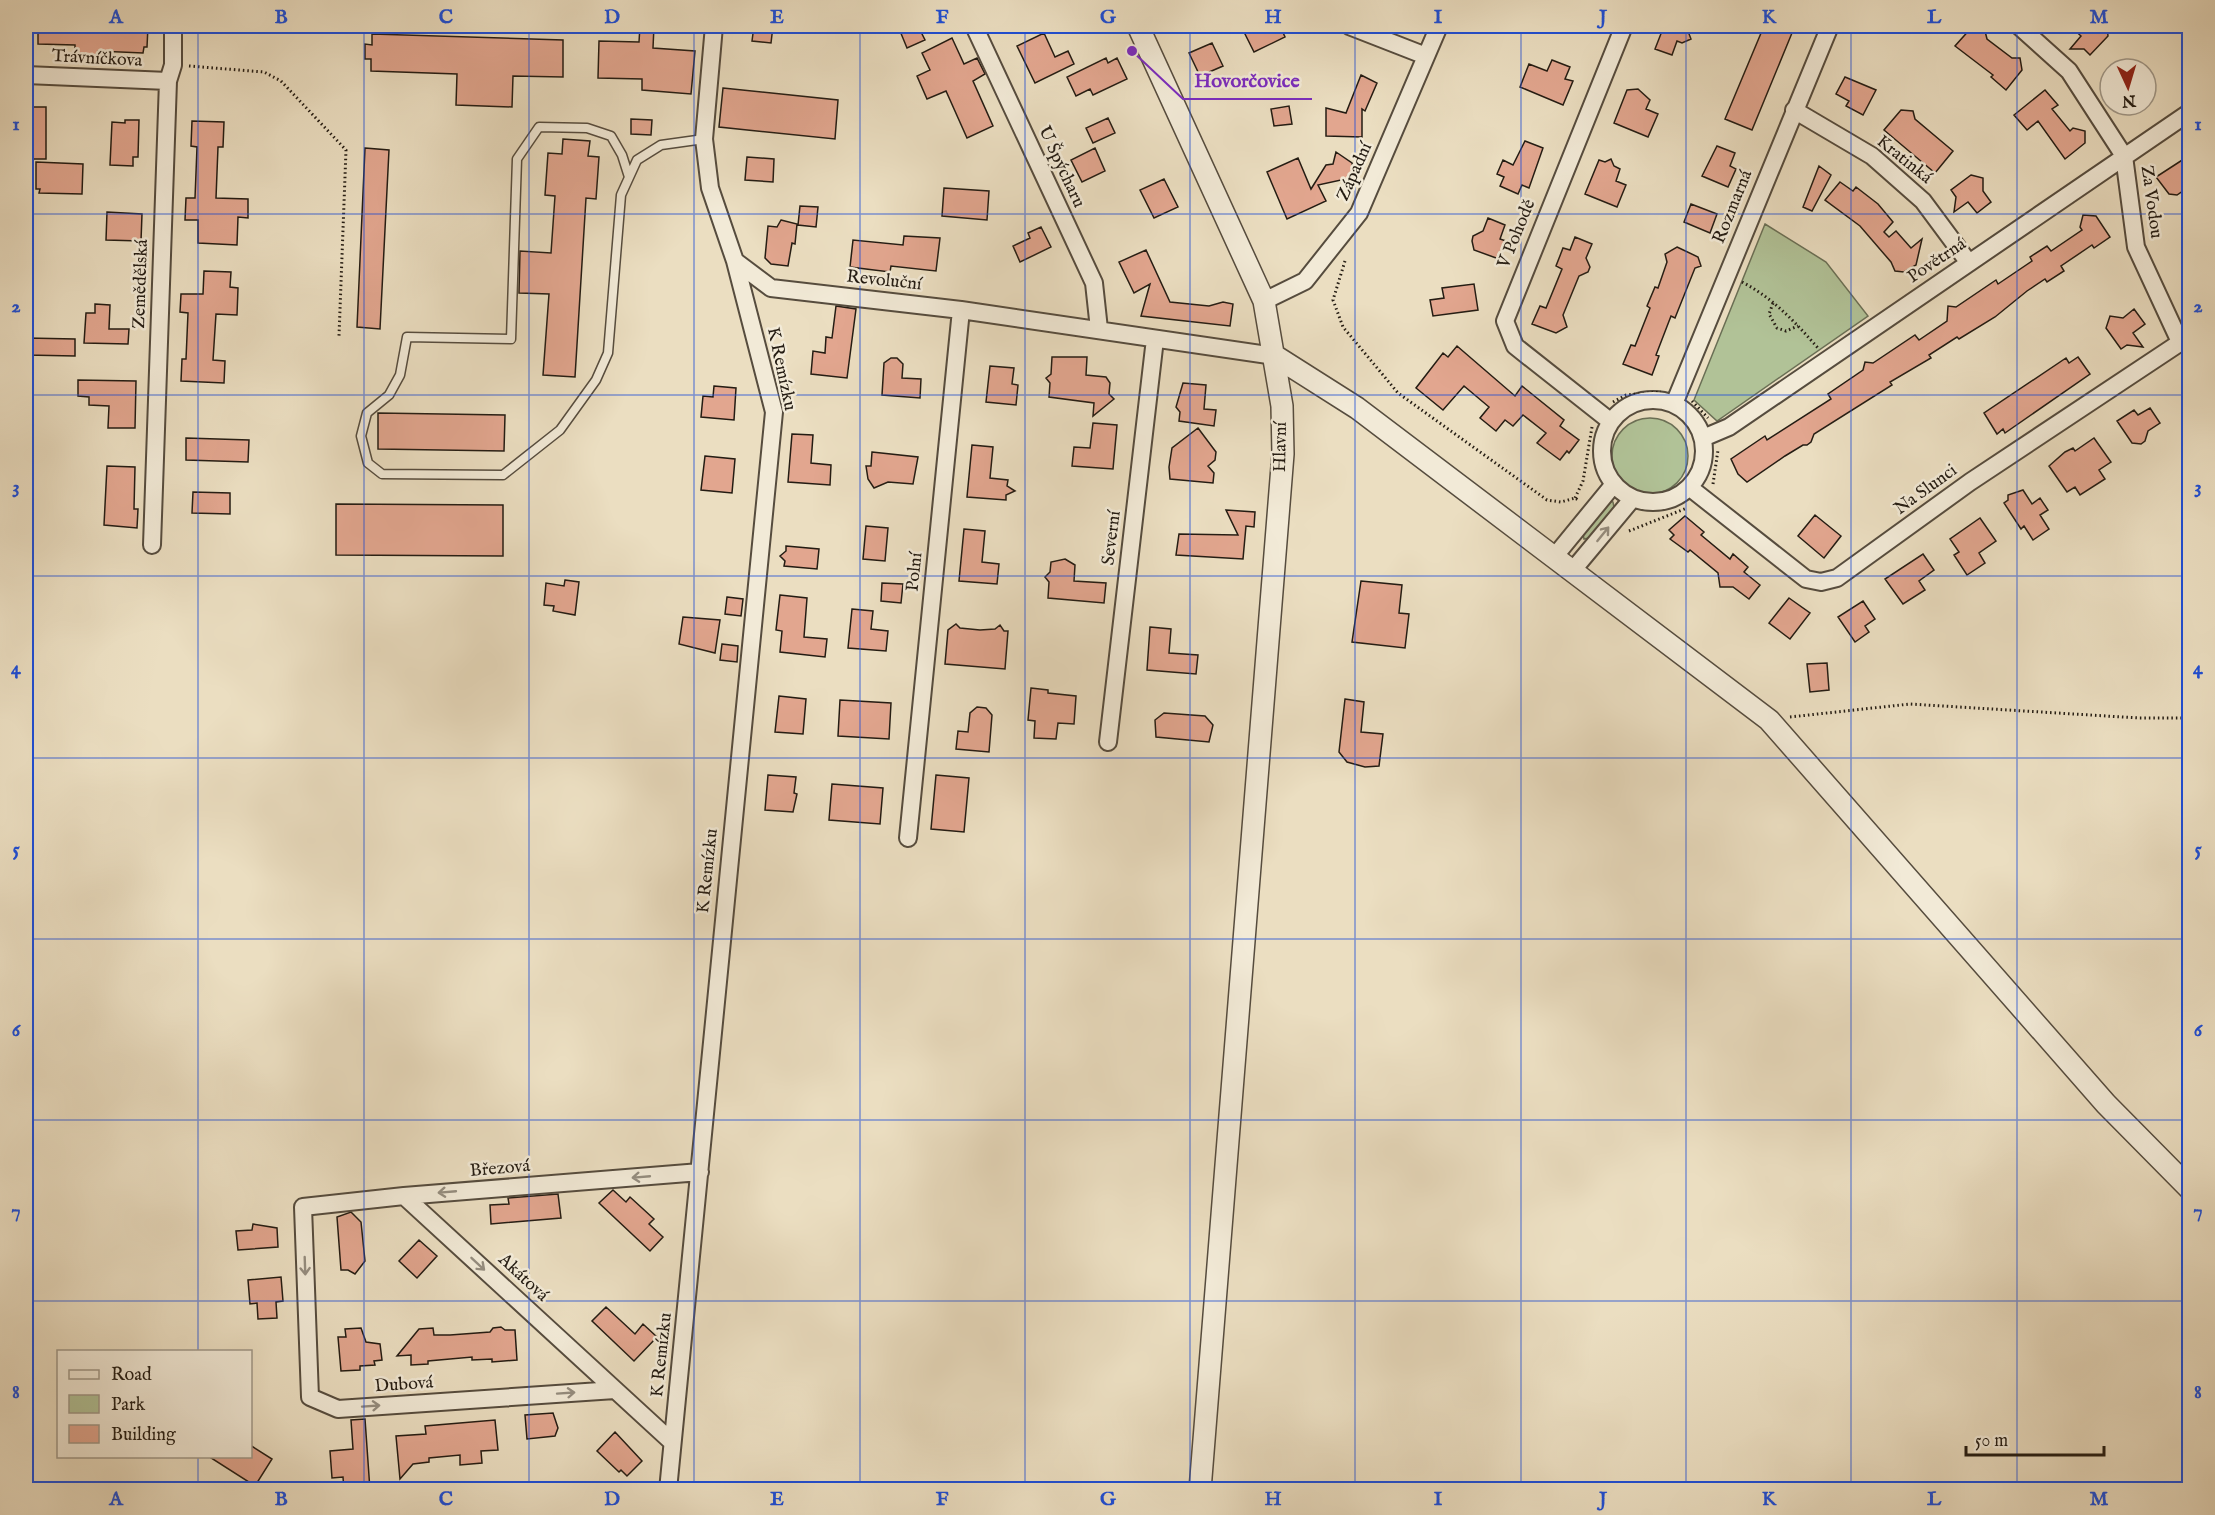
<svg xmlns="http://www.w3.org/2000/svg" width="2215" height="1515" font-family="'IM FELL English',serif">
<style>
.green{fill:#b1c297;stroke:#6a6f55;stroke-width:1.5}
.building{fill:#e2a68f;stroke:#241c13;stroke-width:1.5}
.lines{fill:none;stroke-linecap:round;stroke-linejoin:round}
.service-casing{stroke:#564c3e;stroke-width:11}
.minor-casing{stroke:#564c3e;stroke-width:20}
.tertiary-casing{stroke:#564c3e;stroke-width:24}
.path{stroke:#241c13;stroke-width:3;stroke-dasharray:1.5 3;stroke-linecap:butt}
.service{stroke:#f2ead7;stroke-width:8}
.minor{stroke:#f2ead7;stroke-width:16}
.tertiary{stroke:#f2ead7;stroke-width:21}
.oneway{stroke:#958d7f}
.grid{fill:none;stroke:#1d4ed8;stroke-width:1.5;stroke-opacity:0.55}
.labels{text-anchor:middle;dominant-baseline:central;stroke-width:5;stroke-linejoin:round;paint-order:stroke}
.street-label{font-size:18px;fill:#241c13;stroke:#f2ead7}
.leader{fill:none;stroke:#7b2cbf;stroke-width:2}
.callout-dot{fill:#7b2cbf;stroke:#f2ead7;stroke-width:2}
.callout-label{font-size:20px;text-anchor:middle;font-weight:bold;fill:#7b2cbf;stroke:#f2ead7;stroke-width:5;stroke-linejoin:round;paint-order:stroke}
.neatline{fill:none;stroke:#1d4ed8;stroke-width:2}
.grid-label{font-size:20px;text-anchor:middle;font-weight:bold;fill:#1d4ed8}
</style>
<rect width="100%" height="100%" fill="#ebdec1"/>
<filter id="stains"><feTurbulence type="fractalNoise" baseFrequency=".00333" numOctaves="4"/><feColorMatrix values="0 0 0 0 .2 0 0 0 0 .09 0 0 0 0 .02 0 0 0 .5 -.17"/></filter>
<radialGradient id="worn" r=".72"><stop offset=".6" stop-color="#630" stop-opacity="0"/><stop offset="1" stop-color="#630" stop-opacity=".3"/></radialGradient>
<path class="green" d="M1765 224 1826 262 1868 316 1717 421 1694 400Z
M1612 456a38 38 0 1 1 76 0a38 38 0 1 1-76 0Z
M1610 501 1613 502 1614 507 1589 538 1584 539 1583 534Z"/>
<path class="building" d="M38 26H148L147 47H144L143 53 98 51V58H75V45L38 44Z
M640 26H654L653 48 695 51 691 94 642 90V79L598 78 599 41 639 42Z
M754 26H773L771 43 752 41Z
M912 26H918L925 40 907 48 900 31Z
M1241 26H1280L1285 37 1254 52Z
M1664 26H1686L1691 39 1682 43 1677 41 1672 55 1655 49Z
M1764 26H1790L1787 31 1792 33 1752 130 1725 119Z
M2070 26H2107L2108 36 2090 55 2084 49H2070L2081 36Z
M1972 27H1984L1987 39 2012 58H2020L2022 70 2006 90 1991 77 1993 75 1955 46Z
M1044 33 1055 57 1068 51 1074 64 1035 83 1017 46Z
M372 34 563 40V77L513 76 512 107 456 105 457 74 371 71V59H365V44L372 45Z
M952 38 964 64 977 58 985 74 973 81 993 126 967 138 946 91 927 99 917 76 930 70 922 53Z
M1212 43 1223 66 1200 76 1189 53Z
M1106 58 1108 63 1117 58 1127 79 1093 95 1090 89 1076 96 1067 77Z
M1552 60 1570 67 1565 79 1573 81 1563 105 1520 87 1529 64 1547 71Z
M1361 75 1377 83 1365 111 1362 109V137L1326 136V108L1346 113Z
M1845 77 1876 90 1863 115 1846 106 1849 101 1836 94Z
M723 88 838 100 835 139 719 127Z
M1638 89 1650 100 1646 109 1658 114 1648 137 1614 123 1627 90Z
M2045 90 2058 105 2052 109 2070 131 2073 128 2085 131V143L2065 159 2038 121 2027 130 2014 115Z
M1289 106 1292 124 1274 126 1271 109Z
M31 107H46V159H26V144H28V133H31Z
M1901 110 1913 111 1915 119 1953 151 1935 173 1884 130Z
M1108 118 1115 133 1093 143 1086 128Z
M631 119 652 120 651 135 631 134Z
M125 120H139L138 157H133V166L110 165 112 122 125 123Z
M192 121 224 122 223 147H218L216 198 248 199V218L238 217 237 245 198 243V220H185L186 198H195L197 147 191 146Z
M563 139 590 141 588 156 599 157 596 199 586 198 575 377 543 375 549 294 519 293 520 251 551 253 555 196 545 195 548 153 562 154Z
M1525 141 1543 148 1529 188 1522 185 1518 194 1500 186 1504 177 1497 174 1503 160 1513 165Z
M1717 146 1735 153 1730 166 1736 169 1728 187 1702 176Z
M365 148 389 150 380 329 357 327Z
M1095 148 1105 171 1082 182 1071 160Z
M1336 152 1352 163 1355 177 1318 185 1326 201 1287 219 1267 172 1298 158 1311 189 1326 165 1333 164Z
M2190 155V186L2177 195 2169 194 2156 177Z
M747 157 774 159 773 182 745 180Z
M1611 159 1614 166 1620 169 1616 181 1626 185 1617 207 1585 194 1599 160 1605 162Z
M36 162 83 164 82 194 39 193 40 189H36Z
M1819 166 1831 175 1812 211 1803 207Z
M1971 175 1983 178V191L1991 202 1977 213 1968 202 1954 212 1956 197 1951 190Z
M1164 179 1178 207 1154 218 1140 190Z
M1840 182 1853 191 1856 187 1878 204 1893 222 1884 232 1889 237 1896 231 1911 248 1922 239 1916 265 1904 272 1895 271 1891 262 1860 226 1825 200Z
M944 188 989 191 987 220 942 216Z
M1691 204 1717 214 1710 233 1684 222Z
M800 206 818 207 816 227 798 225Z
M107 212 142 214 141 241 106 240Z
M2083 215 2096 216 2110 237 2094 248 2092 245 2061 266 2064 271 2047 282 2045 279 2027 291 1995 317 1959 339 1957 337 1929 355 1931 358 1890 382 1892 385 1814 434 1811 442 1807 445H1803L1785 456 1747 482 1738 474 1731 459 1765 436 1767 440 1831 399 1828 394 1863 370 1865 362 1873 363 1915 335 1919 340 1947 321 1948 306 1956 307 1996 280 1998 284 2032 261 2030 257 2047 246 2051 251 2082 230 2080 227Z
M1488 218 1505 225 1500 239 1506 241 1499 259 1474 250 1472 241 1473 236 1483 231Z
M781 220 797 224 795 244 792 243 788 266 771 264 765 258 768 226 777 227Z
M1041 227 1051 247 1020 262 1013 246 1030 238 1028 233Z
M904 236 940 238 936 271 891 266 890 272 850 267 853 240 903 245Z
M1575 237 1592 244 1586 258 1590 267 1588 272 1579 276 1563 315 1567 327 1556 333 1532 324 1540 306 1546 308 1562 269 1556 266 1563 248 1570 250Z
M1677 247 1698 257 1701 266 1695 268 1675 318 1671 316 1656 355 1659 356 1652 375 1623 364 1631 345 1635 346 1650 308 1647 306 1655 287 1658 288 1667 262 1665 254Z
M1146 250 1170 302 1209 306 1223 302 1233 304 1230 326 1141 316 1150 284 1134 293 1119 262Z
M204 271 231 272 230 287 238 288 237 315 216 314 213 360 225 361 224 383 181 381 182 359H186L188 313 180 312 181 294H203Z
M1474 284 1478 310 1433 316 1430 300 1444 298 1442 288Z
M95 304 110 305 109 329H129L128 344 84 343 86 313H95Z
M836 306 856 309 847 378 811 374 813 351 825 353 826 337 832 338Z
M2134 309 2145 324 2133 333 2143 347 2127 345 2121 349 2106 328 2110 316 2123 318Z
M26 338 75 339V356L26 355Z
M1457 346 1515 396 1522 386 1564 420 1560 426 1579 440 1569 453 1567 451 1560 460 1537 443 1546 433 1523 415 1513 426 1505 420 1496 431 1480 418 1489 407 1464 386 1443 410 1416 388 1443 353 1448 357Z
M1052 357H1087L1086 375 1106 377 1110 383 1109 394 1114 399 1093 416 1094 403 1049 397 1050 383 1046 378 1051 374Z
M2078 357 2090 374 2005 433 2003 429 1997 434 1984 413 2066 358 2069 363Z
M891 358H897L903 364 902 378 921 379 920 398 882 395 884 363Z
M990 366 1014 368 1012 384 1018 385 1016 405 986 402Z
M78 380 136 381 135 428H108L109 406 89 405V397L78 396Z
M1183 383 1206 385 1204 409 1216 410 1214 426 1179 421 1180 412 1176 407Z
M714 386 736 388 734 420 701 417 703 396 713 397Z
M2150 408 2160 423 2148 431 2145 441 2141 444 2132 443 2117 421 2134 410 2138 415Z
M378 413 505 415 504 451 378 449Z
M1093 423 1117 425 1113 469 1072 466 1074 447 1090 448Z
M1198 428 1216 452 1215 460 1208 466 1214 473 1213 483 1170 479 1169 467 1172 448Z
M792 434 813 435 811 463 831 465 830 485 788 482Z
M186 438 249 440 248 462 186 460Z
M2094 438 2111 462 2099 470 2105 479 2080 495 2075 487 2067 492 2049 466 2065 452 2073 448 2075 451Z
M972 445 993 447 990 478 1008 480 1007 486 1015 491 1006 495V500L967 497Z
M872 452 918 457 913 484 888 482 874 488 868 479 866 466H871Z
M705 456 735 459 732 493 701 490Z
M107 466 135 467 134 509H138L137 528 104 525Z
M2023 490 2032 504 2040 498 2048 510 2040 515 2049 529 2033 540 2024 526 2021 529 2004 503 2008 500V495Z
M193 492 230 493V514L192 513Z
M336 504 503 505V556L336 555Z
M1226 510 1255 512 1254 527 1246 526 1243 559 1176 555 1179 534 1238 535Z
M1815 515 1841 536 1824 558 1798 536Z
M1685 516 1704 532 1701 535 1730 559 1733 554 1748 567 1744 572 1760 585 1749 599 1733 587H1720L1718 573 1690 550 1688 552 1670 539 1674 535 1669 530Z
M1980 518 1996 541 1979 553 1985 563 1967 575 1954 555 1959 552 1950 539Z
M866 526 888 528 885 561 863 559Z
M964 529 985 531 982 562 999 564 997 584 959 581Z
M786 546 819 549 817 569 784 566 785 561 780 556 786 551Z
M1923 554 1934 570 1919 581 1925 590 1903 604 1885 579Z
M1065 559 1075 565 1074 581 1106 583 1104 603 1048 598 1049 582 1045 577 1050 572 1051 562Z
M565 580 579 582 575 615 553 611 554 606 544 605 546 583 564 586Z
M1361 581 1402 585 1399 613 1409 614 1405 648 1352 642Z
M882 583 903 584 901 603 881 601Z
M780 595 807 598 804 637 827 639 825 657 780 652 782 631 776 630Z
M727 597 743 599 741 616 725 614Z
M1789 598 1810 613 1790 639 1769 623Z
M1863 601 1875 619 1865 626 1869 632 1855 642 1838 617Z
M852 609 873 611 871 629 888 631 886 651 848 648Z
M683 617 720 620 715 653 679 644Z
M956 624 960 628 980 630 995 629 1000 625 1004 631H1008L1005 669 945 664 948 630Z
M1150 627 1171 629 1169 653 1198 655 1196 674 1147 670Z
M722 644 738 646 737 662 720 660Z
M1827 663 1829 690 1810 692 1807 664Z
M1031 688 1048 690V693L1076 696 1074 724 1058 723 1056 739 1034 738 1035 721 1028 720Z
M779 696 806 699 803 734 775 732Z
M1345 699 1364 702 1361 732 1383 734 1379 766 1365 767 1347 762 1339 752Z
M840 700 891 703 889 739 838 736Z
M977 707 986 708 992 715 989 752 956 749 958 731 968 732 970 713Z
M1164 713 1205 716 1213 725 1209 742 1156 737 1155 720Z
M768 775 796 777 794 793 797 794 793 812 765 810Z
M936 775 969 778 964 832 931 829Z
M832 784 883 788 880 824 829 820Z
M613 1190 626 1202 630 1197 654 1219 649 1224 663 1237 650 1251 599 1203Z
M558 1194 561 1218 491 1224 490 1205 509 1204 508 1198Z
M351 1212 361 1222 365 1261 355 1274 348 1270H341L337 1217Z
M253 1224 277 1228 278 1247 238 1250 236 1231 252 1230Z
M419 1240 437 1256 417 1278 399 1261Z
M281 1277 283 1301 276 1302 277 1318 258 1319 257 1303 250 1304 248 1280Z
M606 1307 635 1334 643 1324 657 1337 634 1361 592 1321Z
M501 1327 505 1330H515L517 1360 492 1362V1359L472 1360V1357L428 1361V1364L411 1365V1355L397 1356 419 1329 433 1328 434 1335H450L490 1332 493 1328Z
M361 1328 366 1342 380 1344 382 1360 374 1361 375 1365 360 1366V1370L341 1371 338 1337H346L345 1329Z
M553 1413 558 1428 555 1436 527 1439 525 1415Z
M365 1419 370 1490H344L343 1477 332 1478 330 1451 353 1449 351 1420Z
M495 1420 498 1450 481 1451 482 1463 460 1465V1455L429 1458V1462L413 1464 400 1479 396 1436 426 1434 425 1426Z
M615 1432 642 1461 627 1476 621 1470 619 1472 597 1451Z
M250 1445 272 1459 255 1486 208 1456H250Z"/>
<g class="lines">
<g class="service-casing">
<path id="service" d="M629 177 622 155 611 136 587 128 539 127 517 159 511 339 407 337 400 375 389 395 367 413 361 436 368 463 382 474 503 475 560 430 596 380 608 353 621 195 637 160 661 145 704 139"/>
</g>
<g class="minor-casing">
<path id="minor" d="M974 26 1094 283 1099 329
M1349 26 1426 56
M2019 26 2069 71 2124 156 2136 247 2180 342
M26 75 168 81
M1794 110 1872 156 1923 201 1969 263
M735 261 771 288 961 310 1275 356
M1264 301 1305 281 1359 213 1439 26
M1602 451a51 51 0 1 1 102 0a51 51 0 1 1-102 0Z
M1674 404 1830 26
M1610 421 1515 346 1505 321 1624 26
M1703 438 1729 427 2190 112
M1689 487 1806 579 1821 582 1837 578 1970 482 2190 336
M152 545 168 81 173 65V26
M1555 556 1614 484
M1573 570 1633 498
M1108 742 1155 339
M908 838 961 310
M404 1196 672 1442
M615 1390 338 1409 310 1397 303 1207 404 1196 700 1172
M668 1490 774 412 735 261 710 188 704 139 714 26"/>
</g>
<g class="tertiary-casing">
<path id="tertiary" d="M1138 26 1264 301 1282 406 1283 454 1200 1490
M1275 356 1357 408 1769 720 2106 1104 2190 1189"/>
</g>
<path class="path" d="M189 66 264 72 281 81 346 150 339 336
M1345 261 1333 300 1343 327 1398 393 1547 500 1561 502 1575 498 1578 500
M1742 282C1773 298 1795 322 1818 348
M1773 303 1769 314 1777 328 1786 331 1798 326
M1692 401 1708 418
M1613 402 1626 395 1661 392
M1713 484 1718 450
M1575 498 1583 481 1592 427
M1629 531 1687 508
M1790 717 1910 704 2139 718H2190"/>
<use href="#service" class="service"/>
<use href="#minor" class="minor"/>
<use href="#tertiary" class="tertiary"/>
</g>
<defs><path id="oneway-shaft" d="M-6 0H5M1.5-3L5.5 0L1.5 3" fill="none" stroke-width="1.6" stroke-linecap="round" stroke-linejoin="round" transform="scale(1.5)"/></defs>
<g class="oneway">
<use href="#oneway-shaft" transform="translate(1603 534) rotate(-51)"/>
<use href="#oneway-shaft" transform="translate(641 1177) rotate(175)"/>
<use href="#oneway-shaft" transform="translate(447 1192) rotate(175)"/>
<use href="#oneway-shaft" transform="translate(478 1264) rotate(43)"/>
<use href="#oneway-shaft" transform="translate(305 1266) rotate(88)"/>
<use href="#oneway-shaft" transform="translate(566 1393) rotate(-4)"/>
<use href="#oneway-shaft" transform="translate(371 1406) rotate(-4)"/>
</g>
<path class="grid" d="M198 26V1352M364 26V1490M529 26V1490M694 26V1490M860 26V1490M1025 26V1490M1190 26V1490M1355 26V1490M1521 26V1490M1686 26V1490M1851 26V1490M2017 26V1490M26 214H2190M26 395H2190M26 576H2190M26 758H2190M26 939H2190M26 1120H2190M26 1301H2190M198 1456V1490"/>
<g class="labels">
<g class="street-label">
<text transform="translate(97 59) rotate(3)">Trávníčkova</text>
<text transform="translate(1904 160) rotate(39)">Kratinká</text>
<text transform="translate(1061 167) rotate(65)">U Špýcharu</text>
<text transform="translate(1355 172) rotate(-66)">Západní</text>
<text transform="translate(2151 202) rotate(82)">Za Vodou</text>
<text transform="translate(1733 207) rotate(-68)">Rozmarná</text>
<text transform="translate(1517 234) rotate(-68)">V Pohodě</text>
<text transform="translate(1937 261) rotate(-34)">Povětrná</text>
<text transform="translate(884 281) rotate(6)">Revoluční</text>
<text transform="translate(141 284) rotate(-88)">Zemědělská</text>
<text transform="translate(781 369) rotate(78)">K Remízku</text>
<text transform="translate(1281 447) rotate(-89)">Hlavní</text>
<text transform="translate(1926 490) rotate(-36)">Na Slunci</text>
<text transform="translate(1112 538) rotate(-83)">Severní</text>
<text transform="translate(915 572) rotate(-84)">Polní</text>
<text transform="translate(708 871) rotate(-84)">K Remízku</text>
<text transform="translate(500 1169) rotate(-5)">Březová</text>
<text transform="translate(523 1278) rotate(43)">Akátová</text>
<text transform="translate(662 1355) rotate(-84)">K Remízku</text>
<text transform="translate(404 1385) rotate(-4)">Dubová</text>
</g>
</g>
<path class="leader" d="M1132 51L1183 99H1312"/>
<circle class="callout-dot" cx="1132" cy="51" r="6"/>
<g class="callout-label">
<text x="1247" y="87">Hovorčovice</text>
</g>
<rect width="2215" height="1515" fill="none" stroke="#ebdec1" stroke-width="66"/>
<rect x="57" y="1350" width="195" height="108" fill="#f2ead7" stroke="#a09889" stroke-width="1.5"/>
<rect x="69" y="1370" width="30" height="9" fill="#f2ead7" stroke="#a09889" stroke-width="1.5"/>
<text x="111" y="1380" font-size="18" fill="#241c13">Road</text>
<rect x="69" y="1395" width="30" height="18" fill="#b1c297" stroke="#a09889" stroke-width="1.5"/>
<text x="111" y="1410" font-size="18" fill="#241c13">Park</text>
<rect x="69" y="1425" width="30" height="18" fill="#e2a68f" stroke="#a09889" stroke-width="1.5"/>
<text x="111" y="1440" font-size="18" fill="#241c13">Building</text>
<g transform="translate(2128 87) rotate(176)"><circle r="28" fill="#f2ead7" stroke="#a09889" stroke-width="1.5"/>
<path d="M0-4.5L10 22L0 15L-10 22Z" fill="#8f2418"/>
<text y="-9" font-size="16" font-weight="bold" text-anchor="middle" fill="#241c13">N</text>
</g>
<path d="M1966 1446v9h138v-9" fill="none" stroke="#241c13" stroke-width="3"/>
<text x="1975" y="1446" font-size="18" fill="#241c13" stroke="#f2ead7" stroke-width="4.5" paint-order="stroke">50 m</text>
<rect x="33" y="33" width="2149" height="1449" class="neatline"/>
<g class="grid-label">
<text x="116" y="23">A</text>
<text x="281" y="23">B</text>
<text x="446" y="23">C</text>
<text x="612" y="23">D</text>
<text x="777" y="23">E</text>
<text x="942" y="23">F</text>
<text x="1108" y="23">G</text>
<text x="1273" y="23">H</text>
<text x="1438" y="23">I</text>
<text x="1603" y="23">J</text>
<text x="1769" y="23">K</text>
<text x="1934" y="23">L</text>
<text x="2099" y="23">M</text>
<text x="16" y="130">1</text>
<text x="2198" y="130">1</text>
<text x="16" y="312">2</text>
<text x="2198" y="312">2</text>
<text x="16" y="493">3</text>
<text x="2198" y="493">3</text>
<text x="16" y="674">4</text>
<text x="2198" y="674">4</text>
<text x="16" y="855">5</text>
<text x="2198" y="855">5</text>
<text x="16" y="1036">6</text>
<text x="2198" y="1036">6</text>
<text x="16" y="1217">7</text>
<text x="2198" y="1217">7</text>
<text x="16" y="1398">8</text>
<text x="2198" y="1398">8</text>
<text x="116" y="1505">A</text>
<text x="281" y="1505">B</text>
<text x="446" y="1505">C</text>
<text x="612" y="1505">D</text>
<text x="777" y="1505">E</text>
<text x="942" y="1505">F</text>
<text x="1108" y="1505">G</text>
<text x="1273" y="1505">H</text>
<text x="1438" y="1505">I</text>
<text x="1603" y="1505">J</text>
<text x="1769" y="1505">K</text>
<text x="1934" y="1505">L</text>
<text x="2099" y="1505">M</text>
</g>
<rect width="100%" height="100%" filter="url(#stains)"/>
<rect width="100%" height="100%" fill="url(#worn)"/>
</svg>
